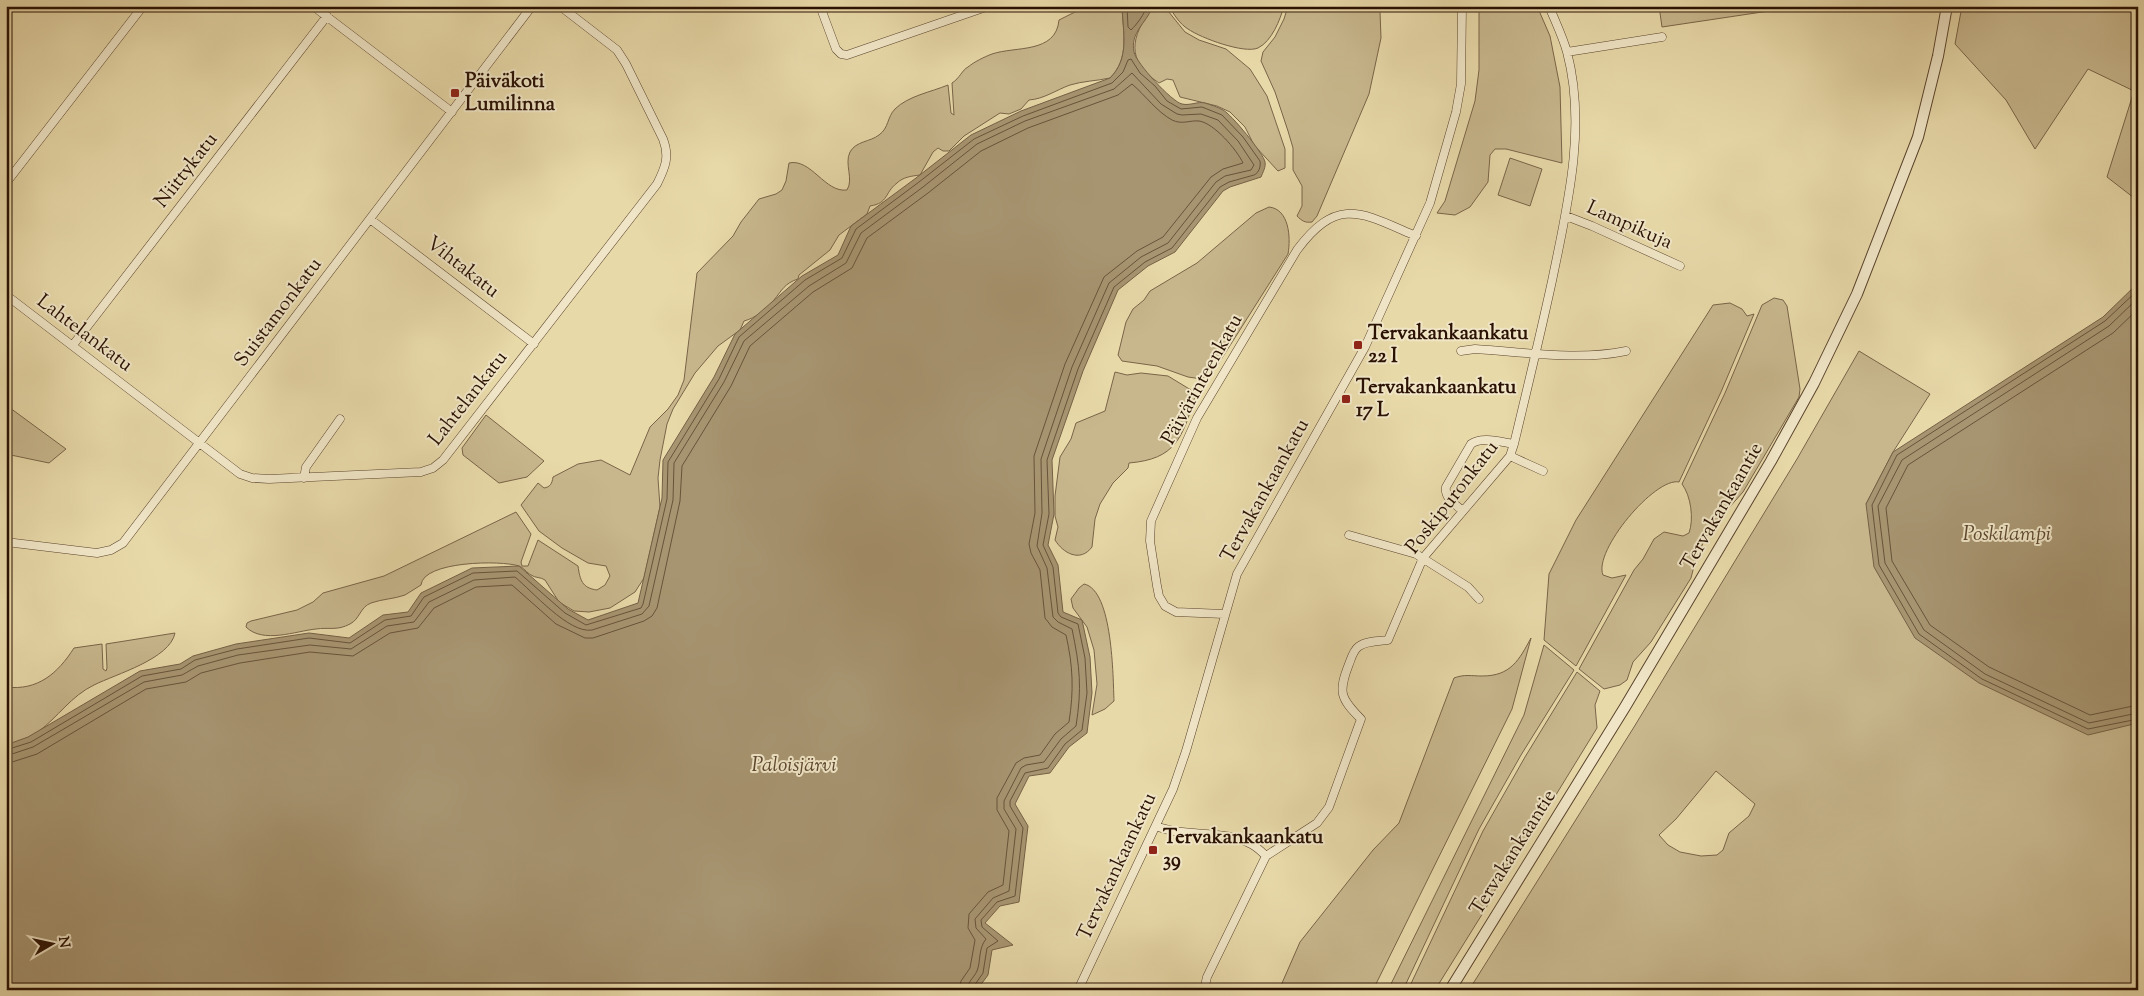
<svg xmlns="http://www.w3.org/2000/svg" width="2144" height="996" font-family="'Sorts Mill Goudy',serif">
<style>
.green{fill:#c8b78d;stroke:#796448;fill-rule:evenodd}
.water{fill:#a79571;stroke:#756045}
.lines{fill:none;stroke-linecap:round;stroke-linejoin:round}
.shore{stroke:#68533a;stroke-width:1}
.minor-casing{stroke:#5a432c;stroke-width:9}
.tertiary-casing{stroke:#5a432c;stroke-width:12}
.minor{stroke:#f0e6c7;stroke-width:8}
.tertiary{stroke:#f0e6c7;stroke-width:10}
.poi-dot{fill:#8f2418;stroke:#f0e6c7;stroke-width:2}
.labels{text-anchor:middle;dominant-baseline:central;stroke-width:4;stroke-linejoin:round;paint-order:stroke}
.poi-label{font-size:20px;font-weight:bold;fill:#2a1103;stroke:#f0e6c7;text-anchor:start}
.street-label{font-size:20px;fill:#2a1103;stroke:#f0e6c7}
.water-label{font-size:21px;font-style:italic;fill:#5c462f;stroke:#f0e6c7}
</style>
<rect width="100%" height="100%" fill="#e8d9a9"/>
<filter id="stains"><feTurbulence type="fractalNoise" baseFrequency=".004" numOctaves="4"/><feColorMatrix values="0 0 0 0 .2 0 0 0 0 .09 0 0 0 0 .02 0 0 0 .5 -.17"/></filter>
<radialGradient id="worn" r=".72"><stop offset=".6" stop-color="#630" stop-opacity="0"/><stop offset="1" stop-color="#630" stop-opacity=".3"/></radialGradient>
<path class="green" d="M1080 6H1122C1123 33 1130 58 1110 78 1096 81 1083 81 1070 85 1056 90 1044 99 1029 100L1021 109 1009 114 1000 113 964 136 949 151H943L938 148 933 152 920 175C912 176 903 177 897 183 884 193 889 203 870 206L867 214 839 235 830 250 799 275 798 279C785 283 782 290 774 300 767 310 755 318 744 321L740 330 718 346 695 373 673 409 667 424 660 460 658 478 660 507 644 578 635 592 610 608 589 612 574 611 559 602 545 580C541 577 535 578 531 575 527 573 523 567 519 566 501 560 423 561 421 585 416 588 410 592 405 595 394 599 382 599 371 603 360 607 360 619 350 624 337 631 329 627 316 629 296 631 263 644 246 627L247 623 251 621 297 610 313 602 323 593 384 576 516 512 531 534 521 562 522 566H528L538 540 578 566C580 580 582 588 597 590L605 585 610 576 606 566 588 563 562 548 539 531 521 505 538 483 544 488C550 487 552 484 553 477L578 464 601 460 630 475 650 427 668 409 678 395 684 380 697 273 733 236 741 222 759 199 776 194 782 190 786 181 789 163C811 158 825 193 847 190 854 179 844 164 850 152 856 141 870 142 879 135 889 128 887 117 895 109 908 96 931 92 948 85L951 113 954 115 952 83C960 78 962 70 968 67 974 62 984 57 992 54 1015 46 1056 54 1059 20L1081 9Z
M1151 6H1164L1185 32 1199 40 1226 49 1250 69 1267 96 1285 149V168L1278 171 1254 145 1245 127 1230 112 1217 106 1180 97 1173 80 1167 79 1159 83C1125 60 1131 37 1152 8Z
M1169 6H1284C1280 20 1272 41 1258 48 1244 54 1201 38 1188 29 1180 24 1174 15 1169 6Z
M1288 6H1377L1380 12 1381 38 1369 94 1317 216 1312 222C1305 223 1302 221 1297 216L1302 206V186L1293 170V148L1288 131 1275 92 1261 61 1263 52 1275 37 1284 19Z
M1479 6H1537L1550 36 1560 87 1562 163 1506 149H1495L1490 155 1488 182 1470 207 1455 215 1437 213 1445 201 1475 101 1479 70Z
M1659 6H1788L1789 8 1662 27Z
M1962 6H2138V201L2107 177 2134 91 2088 69 2035 149 2006 100 1955 44Z
M1510 158 1542 169 1530 206 1498 195Z
M1269 207C1289 209 1291 237 1288 254L1217 366 1202 379 1188 377 1157 366 1122 361 1118 355 1126 322 1133 309 1144 300 1150 291 1197 263 1256 213Z
M1774 298 1783 300 1787 306 1800 389 1799 397 1743 492 1719 519 1706 537 1696 558 1691 578 1651 642 1633 662 1627 680 1620 685 1604 689 1579 669 1634 570 1643 559 1654 539 1664 532 1683 536 1689 533C1694 519 1691 496 1682 484L1725 393 1762 305Z
M1730 303 1742 309 1747 316 1754 314 1721 392 1679 482C1655 477 1593 551 1603 575L1612 578 1626 575 1576 666 1544 640 1549 574 1576 520 1713 305Z
M1859 351 1930 394 1893 452 1866 504 2132 725 2138 723V990H1469L1634 727 1797 459ZM1716 771 1755 804 1749 816 1729 833 1723 850 1717 855 1701 856 1680 852 1668 845 1659 835 1676 819Z
M1115 372 1127 375 1141 373 1168 376 1191 390 1195 397C1182 438 1176 459 1129 463L1128 468 1113 483 1100 504 1095 519 1092 547C1080 563 1063 553 1055 540L1058 527 1055 516V496L1060 457 1071 439 1076 423 1105 411Z
M6 405 66 449 49 463 6 454Z
M486 415 544 461 527 477 499 483 463 455 462 448Z
M1084 584C1113 590 1113 678 1114 701L1105 709 1092 715 1097 684 1094 650 1087 627 1073 608 1071 599 1079 588Z
M175 633C170 659 116 674 94 685 71 696 58 717 38 732 28 739 17 742 6 745V687C38 691 58 673 74 648L102 644 103 669 106 671 107 668 106 644Z
M1531 638 1512 709 1373 990H1279L1300 942 1373 850 1399 823 1454 678C1464 674 1472 676 1482 676 1511 676 1519 660 1531 638Z
M1544 645 1574 670 1521 755 1479 829 1403 990H1388L1524 715Z
M1577 672 1600 691 1595 705 1597 728 1546 811 1511 858 1486 908 1435 990H1408L1483 831 1525 757Z"/>
<path class="water" d="M1122 6H1151L1152 8C1146 23 1130 33 1134 52 1136 63 1172 102 1182 104 1190 106 1198 101 1205 103 1211 105 1218 107 1223 110 1231 114 1264 154 1265 162 1266 167 1263 172 1261 177L1230 187 1223 191 1175 252 1148 266 1118 290 1083 371 1052 460 1054 514 1048 545 1058 565 1063 612 1082 620 1090 657 1092 693 1087 733 1069 747 1050 773 1029 776 1015 804 1028 826 1019 902 1000 906 985 923 1013 945 992 950 988 975 977 990H6V745L28 737 140 671 180 664 193 656 236 644 309 633 349 638 383 615 408 612 421 593 472 568 519 566 568 609 588 620 638 603 662 498 663 460 714 377 735 334 802 276 838 255 851 226 916 178 971 135 1021 111 1110 78C1130 58 1123 33 1122 6Z
M2138 283V723L2088 735 1979 683 1915 638 1874 567 1866 504 1893 452 2103 317Z"/>
<g class="lines">
<path class="shore" d="M1127 6 1128 27 1131 30C1137 24 1144 15 1147 6
M2138 290 2105 321 1897 455 1872 505 1879 565 1919 634 1982 679 2088 729 2138 719
M2138 298 2109 326 1902 460 1878 506 1885 563 1924 630 1985 674 2089 723 2138 713
M2138 309 2113 333 1908 465 1886 508 1892 561 1930 625 1989 667 2090 715 2138 705
M6 750 31 742 142 676 181 669 195 660 237 649 309 638 350 643 385 620 411 616 424 597 473 573 517 571 565 613 586 625 641 608 643 604 667 499 668 462 719 379 739 337 805 280 842 258 856 229 919 182 974 139 1023 116 1112 83 1123 72 1128 60 1131 59 1140 73 1155 86 1167 101 1181 109 1202 107 1222 115 1243 137 1260 161C1261 166 1259 173 1254 175L1229 182 1220 187 1172 248 1145 262 1114 287 1078 369 1047 460 1049 514 1043 545 1053 567 1058 613 1061 617 1078 624 1085 658 1087 693 1082 730 1065 744 1048 768 1025 773 1010 801V806L1023 828 1015 896 997 902 981 920 982 927 998 941 987 948 983 973 974 986 973 990
M6 756 33 747 144 682 182 675 198 666 238 655 310 645 351 649 387 626 414 622 429 602 474 580 515 577C532 591 569 634 592 630L642 614 649 606 673 500 674 463 724 382 744 341 809 286 846 263 861 233 923 187 977 144 1025 121 1114 89 1132 73 1161 104 1177 114 1182 115 1201 114 1218 120 1238 141 1254 165 1251 170 1225 176 1216 182 1168 243 1141 257 1109 283 1072 367 1041 459 1042 513 1037 546 1047 568 1053 617 1058 622 1072 629C1080 667 1082 688 1076 726L1061 739 1044 762 1026 765 1021 768 1004 801V809L1016 829 1009 891 993 898 975 919 976 928 986 939C978 949 981 961 977 971 973 979 968 981 967 990
M6 764 37 754 146 689 186 682 201 673 240 663 310 652 353 656 390 633 418 628 434 608 476 587 512 585 556 624 585 638H593L644 621 652 616 657 608 680 501 682 466 731 386 750 346 813 292 852 268 867 238 928 193 981 151 1028 128 1118 95 1132 84C1146 96 1156 111 1172 120 1182 125 1190 120 1199 121 1214 123 1237 150 1243 163L1223 169 1211 177 1163 237 1137 251 1104 277 1065 364 1034 456 1035 513 1029 544 1031 553 1040 570 1045 618 1052 627 1066 635C1073 666 1074 690 1069 722L1055 734 1040 755 1024 758 1016 763 997 798V810L1009 831 1003 885 988 892 969 914 968 928 975 940 970 968 961 981 959 990"/>
<g class="minor-casing">
<path id="minor" d="M313 6 452 112
M820 6 836 49 841 54 847 55 989 6
M1567 52 1662 37
M6 183 143 6
M1566 216 1592 226 1680 266
M370 219 534 344
M6 295 240 474 252 478 269 479 421 472 433 468 443 460 657 184C665 168 670 157 663 139L626 64 617 50 560 6
M73 345 327 16
M1461 351 1475 349C1524 352 1578 361 1626 351
M1510 456 1543 471
M304 478 306 467 340 419
M1463 511C1455 504 1444 498 1446 487L1471 444C1482 436 1501 442 1514 444
M1349 535 1416 554 1468 587 1479 599
M6 542 97 553 111 550 123 543 532 6
M1224 614 1176 612 1165 606 1159 596 1157 586 1150 541 1151 521 1197 418 1297 250C1338 195 1362 213 1416 236
M1156 826C1185 838 1225 829 1251 844 1257 847 1262 852 1266 856
M1078 990 1173 789 1186 751 1237 574 1365 347 1430 203 1456 112 1461 84 1462 6
M1204 990 1207 977 1266 856 1317 823 1329 807 1361 719C1340 698 1338 692 1349 664 1351 659 1353 651 1358 647 1365 641 1379 641 1388 640L1423 558 1510 456 1514 444C1527 390 1540 336 1552 281 1567 208 1587 127 1567 52 1563 37 1555 21 1549 6"/>
</g>
<g class="tertiary-casing">
<path id="tertiary" d="M1450 990 1625 707 1771 461 1814 383 1857 294 1918 137 1938 56 1947 6"/>
</g>
<use href="#minor" class="minor"/>
<use href="#tertiary" class="tertiary"/>
</g>
<g class="poi-dot">
<rect x="450" y="88" width="10" height="10" rx="2.5"/>
<rect x="1353" y="340" width="10" height="10" rx="2.5"/>
<rect x="1341" y="394" width="10" height="10" rx="2.5"/>
<rect x="1148" y="845" width="10" height="10" rx="2.5"/>
</g>
<g class="labels">
<g class="poi-label">
<text x="465" y="82">Päiväkoti<tspan x="465" dy="23">Lumilinna</tspan></text>
<text x="1368" y="334">Tervakankaankatu<tspan x="1368" dy="23">22 I</tspan></text>
<text x="1356" y="388">Tervakankaankatu<tspan x="1356" dy="23">17 L</tspan></text>
<text x="1163" y="838">Tervakankaankatu<tspan x="1163" dy="23">39</tspan></text>
</g>
<g class="street-label">
<text transform="translate(187 171) rotate(-52)">Niittykatu</text>
<text transform="translate(1629 226) rotate(24)">Lampikuja</text>
<text transform="translate(462 268) rotate(38)">Vihtakatu</text>
<text transform="translate(279 313) rotate(-53)">Suistamonkatu</text>
<text transform="translate(84 334) rotate(37)">Lahtelankatu</text>
<text transform="translate(1203 380) rotate(-61)">Päivärinteenkatu</text>
<text transform="translate(469 399) rotate(-52)">Lahtelankatu</text>
<text transform="translate(1266 491) rotate(-61)">Tervakankaankatu</text>
<text transform="translate(1453 498) rotate(-52)">Poskipuronkatu</text>
<text transform="translate(1723 507) rotate(-60)">Tervakankaantie</text>
<text transform="translate(1514 853) rotate(-58)">Tervakankaantie</text>
<text transform="translate(1118 867) rotate(-65)">Tervakankaankatu</text>
</g>
<g class="water-label">
<text x="2007" y="535">Poskilampi</text>
<text x="794" y="766">Paloisjärvi</text>
</g>
</g>
<rect width="2144" height="996" fill="none" stroke="#e8d9a9" stroke-width="25"/>
<rect x="8" y="8" width="2129" height="981" fill="none" stroke="#2a1103" stroke-width="2.5"/>
<rect x="12" y="12" width="2119" height="971" fill="none" stroke="#2a1103"/>
<g transform="translate(52 944) rotate(81)" stroke="#f0e6c7" stroke-width="4" paint-order="stroke">
<path d="M0-4L9 19L0 12L-9 19Z" fill="#2a1103"/>
<text y="-8" font-size="14" font-weight="bold" text-anchor="middle" fill="#2a1103">N</text>
</g>
<rect width="100%" height="100%" filter="url(#stains)"/>
<rect width="100%" height="100%" fill="url(#worn)"/>
</svg>
